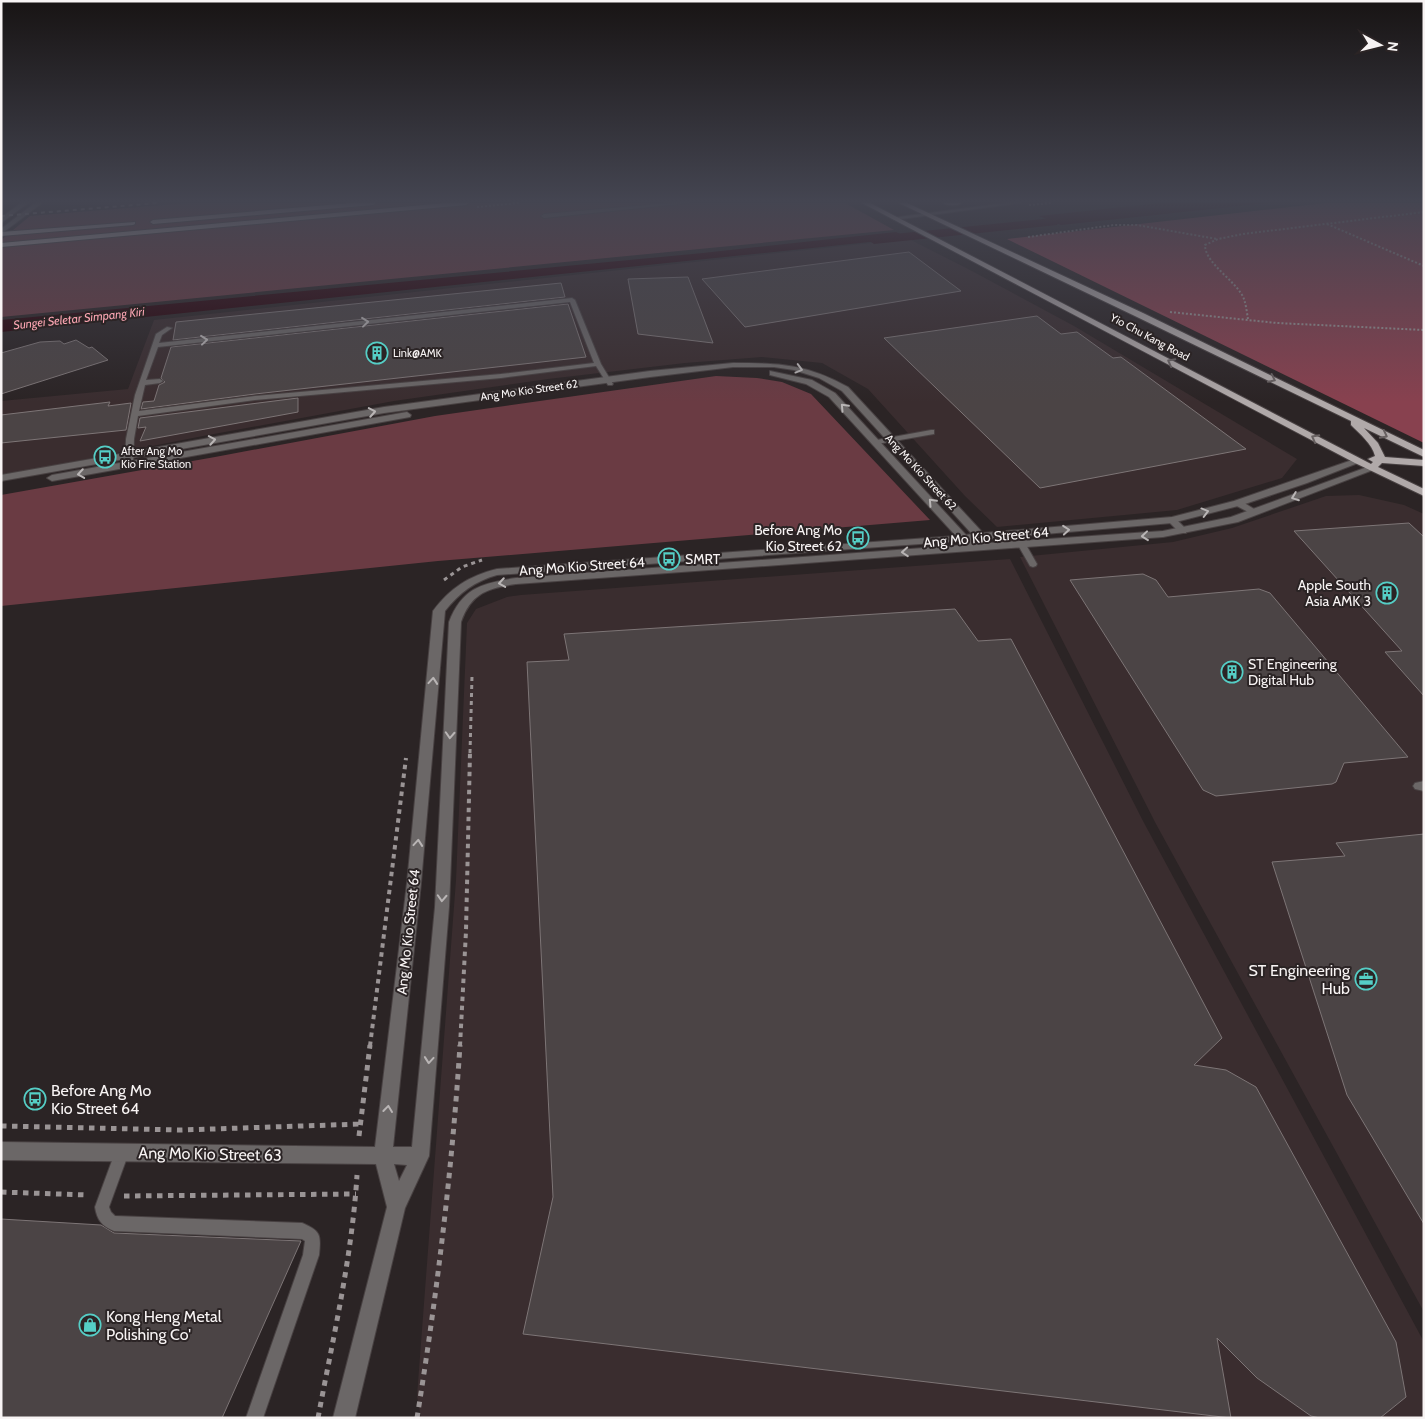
<svg xmlns="http://www.w3.org/2000/svg" width="1425" height="1419" font-family="Cabin,sans-serif">
<style>
.built{fill:#3a2d2f}
.green{fill:#6a3b43}
.forest{fill:#88414f}
.water{fill:#280008}
.lines{fill:none;stroke-linecap:round;stroke-linejoin:round}
.canal{fill:#280008;fill-rule:evenodd}
.building{fill:#4b4445;stroke:#7d7576}
.service-casing{stroke:#484142;stroke-width:2}
.minor-casing{stroke:#484142;stroke-width:2}
.tertiary-casing{stroke:#484142;stroke-width:2}
.primary-casing{stroke:#484142;stroke-width:2}
.path-far3{stroke:#9a9495;stroke-width:2;stroke-dasharray:2 2;stroke-linecap:butt}
.path-far2{stroke:#9a9495;stroke-width:3;stroke-dasharray:4 4;stroke-linecap:butt}
.path-far1{stroke:#9a9495;stroke-width:4;stroke-dasharray:4.5 4.5;stroke-linecap:butt}
.path{stroke:#9a9495;stroke-width:5;stroke-dasharray:5.5 5.5;stroke-linecap:butt}
.service{fill:#6b6767;fill-rule:evenodd}
.minor{fill:#6b6767;fill-rule:evenodd}
.tertiary{fill:#6b6767;fill-rule:evenodd}
.primary{fill:#b0a9a9;fill-rule:evenodd}
.rail{stroke:#9b9596;stroke-width:2;stroke-dasharray:4 4;stroke-linecap:butt}
.oneway{stroke:#b9b5b5}
.oneway2{stroke:#676060}
.labels{text-anchor:middle;dominant-baseline:central;stroke-width:4;stroke-linejoin:round;paint-order:stroke}
.far-street-label{font-size:11px;fill:#f8f4f4;stroke:#2b2425}
.far-poi-label{font-size:11px;fill:#f8f4f4;stroke:#2b2425;text-anchor:start}
.far-water-label{font-size:12px;font-style:italic;fill:#f9a4b1;stroke:#2b2425}
.poi-label{font-size:14px;fill:#f8f4f4;stroke:#2b2425;text-anchor:end}
.street-label{font-size:14px;fill:#f8f4f4;stroke:#2b2425}
.near-poi-label{font-size:16px;fill:#f8f4f4;stroke:#2b2425;text-anchor:start}
.near-street-label{font-size:16px;fill:#f8f4f4;stroke:#2b2425}
</style>
<rect width="100%" height="100%" fill="#2b2425"/>
<path class="built" d="M909 239 970 270 1074 326 1297 459 1282 478 1177 510 997 527 965 496 868 389 822 363 762 357 685 363 548 379 394 401 203 436 31 470 1 474V401L128 389 154 320Z
M1359 495 1404 505 1424 514V1312L1156 824 1020 557 1173 542 1232 528 1326 496Z
M1010 559 1143 821 1424 1342V1418H421L417 1396 456 880 467 623 476 609 507 597 521 595Z"/>
<path class="green" d="M188 203H845L894 230 1 317V240L30 216Z
M716 376 757 378 782 382 811 394 930 520 438 561 1 606V495L215 457 435 416Z"/>
<path class="forest" d="M1326 203H1424V443L1007 239Z"/>
<path class="water" d="M1161 203H1268L1061 225 1039 216Z
M896 232 908 238 1 332V320L703 253Z"/>
<g class="lines">
<path class="canal" d="M1053 218 1057 219 1059 222 1057 225 874 244 868 240 874 236Z"/>
</g>
<path class="building" d="M909 252 961 291 745 327 702 279Z
M688 277 713 343 638 334 628 279Z
M561 283 565 297 173 340 176 322Z
M568 304 586 357 255 394 141 409 143 402 154 401 159 385 165 382 161 378 171 347Z
M1037 316 1061 334 1077 332 1113 358 1121 357 1246 449 1040 488 884 338Z
M76 340 89 348 92 347 108 360 1 394V353L40 342 60 341 64 344Z
M298 398V412L140 441 146 427 138 428 140 418Z
M110 402 108 406 131 403 126 430 1 443V415Z
M1409 523 1424 537V696L1385 652 1402 651 1294 531Z
M1143 574 1156 580 1168 597 1259 589 1270 593 1408 757 1344 763 1336 782 1332 784 1216 796 1203 790 1070 580Z
M955 609 978 641 1011 639 1222 1038 1194 1065 1226 1070 1256 1087 1396 1342 1406 1397 1380 1418H1320L1311 1416 1257 1378 1217 1338 1231 1418 523 1334 553 1197 527 662 569 660 564 634Z
M1424 834V1224L1347 1095 1272 862 1345 856 1336 843Z
M1 1219 101 1225 114 1233 301 1241 222 1418H1Z"/>
<g class="lines">
<g class="service-casing">
<path id="service" d="M670 203H689L544 218 541 216 544 214Z
M1005 203H1020L894 220 891 218Z
M572 298 575 300 601 364 613 384 612 385H608L596 366 501 378 255 400 138 416 134 439 133 466 129 468 125 466 126 439 135 395 156 334 167 327 172 328 162 335 159 343ZM570 302 594 363 501 374 255 396 139 411 145 385 160 383 163 381 160 379 146 380 158 347Z
M931 430H934V434L877 444 873 442 877 440Z
M1235 501H1241L1259 512 1255 514H1252L1235 505Z
M1169 518H1175L1186 529V533H1180L1169 522Z
M1022 542 1025 543 1037 564 1036 566 1033 567 1030 566 1018 545Z
M122 1145 127 1147 129 1152 109 1207 111 1212 115 1216 302 1223C321 1231 321 1235 319 1255L263 1418H246L303 1255 305 1241 302 1239 114 1231C102 1226 97 1220 95 1207L117 1147Z"/>
</g>
<g class="minor-casing">
<path id="minor" d="M1424 781V791L1415 789 1413 786 1415 783Z"/>
</g>
<g class="tertiary-casing">
<path id="tertiary" d="M21 203H28L1 223V218Z
M35 203H42L1 234V229Z
M733 363C779 363 807 364 848 387L983 533 1172 517 1234 501 1355 459H1361L1363 461 1307 483 1242 505 1172 523 988 539 989 543 1163 531 1231 517 1370 466 1373 465 1378 468 1238 522 1163 537 516 584C488 588 471 593 461 622L449 907 429 1156 405 1208 355 1418H333L387 1207 376 1164 1 1160V1142L375 1147 407 883 433 611C450 588 469 576 497 569L956 536 829 397 806 384 770 375V371L812 380 835 393 966 535 972 534 842 391 819 378 794 370 774 367H733L650 377 384 413 1 481V475L384 407 650 371ZM978 540 981 544 972 545 971 541ZM961 541 964 545 516 578C482 583 462 588 449 622L435 907 412 1147H393L421 883 445 611C459 593 475 581 497 575ZM394 1164 407 1165 399 1181Z
M407 412 411 415 410 417 52 481 47 478 52 475Z"/>
</g>
<g class="primary-casing">
<path id="primary" d="M352 203H376L373 205 153 224 150 222 153 220Z
M446 203H469L466 205 1 247V243Z
M862 203H870L1371 464 1373 462 1368 459 1375 456C1372 444 1360 434 1351 425V421L1137 317 899 203H907L1143 313 1424 450V457L1364 428 1378 443 1385 457 1424 460V466L1382 463 1378 467 1424 489V496L1355 463Z
M943 203H962C958 206 947 206 943 203Z
M135 222V224L133 225 1 236V232Z"/>
</g>
<path class="path-far3" d="M1029 205 1051 203
M477 207 519 203
M1327 224 1424 266
M1028 237 1114 225H1137L1217 239
M1170 312 1277 323 1424 330
M1248 319C1247 313 1246 305 1244 299 1237 281 1205 264 1205 245L1218 239 1243 234 1424 212"/>
<path class="path-far2" d="M444 580 462 567 482 560
M470 753 472 676"/>
<path class="path-far1" d="M370 1046 406 758
M460 1046 466 931 470 752"/>
<path class="path" d="M1 1126 182 1130 361 1124
M359 1136 370 1045
M1 1192 88 1195
M124 1196 356 1194
M318 1418C333 1338 352 1257 357 1175
M417 1418C437 1294 452 1170 460 1045"/>
<use href="#service" class="service"/>
<use href="#minor" class="minor"/>
<use href="#tertiary" class="tertiary"/>
<use href="#primary" class="primary"/>
<path class="rail" d="M1 216 158 203"/>
</g>
<defs><path id="oneway-chevron" d="M-2-3.5L2.5 0L-2 3.5" fill="none" stroke-width="1.6" stroke-linecap="round" stroke-linejoin="round" transform="scale(1.25)"/></defs>
<g class="oneway">
<use href="#oneway-chevron" transform="translate(365 322) rotate(-6)"/>
<use href="#oneway-chevron" transform="translate(204 340) rotate(-6)"/>
<use href="#oneway-chevron" transform="translate(799 369) rotate(15)"/>
<use href="#oneway-chevron" transform="translate(844 407) rotate(-133)"/>
<use href="#oneway-chevron" transform="translate(372 412) rotate(-10)"/>
<use href="#oneway-chevron" transform="translate(212 440) rotate(-10)"/>
<use href="#oneway-chevron" transform="translate(81 474) rotate(171)"/>
<use href="#oneway-chevron" transform="translate(1295 497) rotate(159)"/>
<use href="#oneway-chevron" transform="translate(932 502) rotate(-133)"/>
<use href="#oneway-chevron" transform="translate(1205 512) rotate(-15)"/>
<use href="#oneway-chevron" transform="translate(1066 530) rotate(-5)"/>
<use href="#oneway-chevron" transform="translate(1145 536) rotate(174)"/>
<use href="#oneway-chevron" transform="translate(905 552) rotate(176)"/>
<use href="#oneway-chevron" transform="translate(502 583) rotate(171)"/>
<use href="#oneway-chevron" transform="translate(433 681) rotate(-85)"/>
<use href="#oneway-chevron" transform="translate(450 735) rotate(93)"/>
<use href="#oneway-chevron" transform="translate(418 843) rotate(-85)"/>
<use href="#oneway-chevron" transform="translate(442 898) rotate(93)"/>
<use href="#oneway-chevron" transform="translate(429 1060) rotate(95)"/>
<use href="#oneway-chevron" transform="translate(388 1109) rotate(-83)"/>
</g>
<g class="oneway2">
<use href="#oneway-chevron" transform="translate(1171 362) rotate(-152)"/>
<use href="#oneway-chevron" transform="translate(1272 379) rotate(26)"/>
<use href="#oneway-chevron" transform="translate(1384 435) rotate(27)"/>
<use href="#oneway-chevron" transform="translate(1315 438) rotate(-152)"/>
</g>
<linearGradient id="sky" x2="0" y2="1"><stop stop-color="#181414"/><stop offset="0.5" stop-color="#444551"/><stop offset="1" stop-color="#444551" stop-opacity="0"/></linearGradient>
<rect width="1425" height="402" fill="url(#sky)"/>
<defs>
<g id="building-ring" transform="scale(1.125)"><circle r="9.5" fill="#2b2425" stroke="#55cec6" stroke-width="1.5"/><path d="M-4-6H4V6H1V3H-1V6H-4ZM-2.5-4.3h1.7v1.8h-1.7ZM.8-4.3h1.7v1.8H.8ZM-2.5-1h1.7V.8h-1.7ZM.8-1h1.7V.8H.8Z" fill="#55cec6"/></g>
<g id="bus-ring" transform="scale(1.125)"><circle r="9.5" fill="#2b2425" stroke="#55cec6" stroke-width="1.5"/><path d="M-5-6H5V4H4V6H2V4H-2V6H-4V4H-5ZM-3.5-4V0h7V-4ZM-3.5 1.2v1.5H-2V1.2ZM2 1.2v1.5H3.5V1.2Z" fill="#55cec6"/></g>
<g id="office-ring" transform="scale(1.125)"><circle r="9.5" fill="#2b2425" stroke="#55cec6" stroke-width="1.5"/><path d="M-6-3h4V-5.5h4V-3h4V5H-6ZM-1-4.5V-3h2v-1.5ZM-6 0V1H6V0Z" fill="#55cec6"/></g>
<g id="shop-ring" transform="scale(1.125)"><circle r="9.5" fill="#2b2425" stroke="#55cec6" stroke-width="1.5"/><path d="M-5-2.5h2.3a2.7 3.5 0 0 1 5.4 0H5L5.5 6h-11ZM-1.5-2.5h3a1.5 2.3 0 0 0-3 0Z" fill="#55cec6"/></g>
</defs>
<g fill-rule="evenodd">
<use href="#building-ring" x="377" y="353"/>
<use href="#bus-ring" x="105" y="457"/>
<use href="#bus-ring" x="858" y="538"/>
<use href="#bus-ring" x="669" y="559"/>
<use href="#building-ring" x="1387" y="593"/>
<use href="#building-ring" x="1232" y="672"/>
<use href="#office-ring" x="1366" y="979"/>
<use href="#bus-ring" x="35" y="1099"/>
<use href="#shop-ring" x="90" y="1325"/>
</g>
<g class="labels">
<g class="far-street-label">
<text transform="translate(1150 337) rotate(28)">Yio Chu Kang Road</text>
<text transform="translate(529 390) rotate(-8)">Ang Mo Kio Street 62</text>
<text transform="translate(921 472) rotate(47)">Ang Mo Kio Street 62</text>
</g>
<g class="far-poi-label">
<text x="393" y="353">Link@AMK</text>
<text x="121" y="451">After Ang Mo<tspan x="121" dy="13">Kio Fire Station</tspan></text>
</g>
<g class="far-water-label">
<text transform="translate(79 318) rotate(-6)">Sungei Seletar Simpang Kiri</text>
</g>
<g class="poi-label">
<text x="842" y="530">Before Ang Mo<tspan x="842" dy="16">Kio Street 62</tspan></text>
<text x="685" y="559" text-anchor="start">SMRT</text>
<text x="1371" y="585">Apple South<tspan x="1371" dy="16">Asia AMK 3</tspan></text>
<text x="1248" y="664" text-anchor="start">ST Engineering<tspan x="1248" dy="16">Digital Hub</tspan></text>
</g>
<g class="street-label">
<text transform="translate(986 537) rotate(-5)">Ang Mo Kio Street 64</text>
<text transform="translate(582 566) rotate(-4)">Ang Mo Kio Street 64</text>
<text transform="translate(408 932) rotate(-84)">Ang Mo Kio Street 64</text>
</g>
<g class="near-poi-label">
<text x="1350" y="970" text-anchor="end">ST Engineering<tspan x="1350" dy="18">Hub</tspan></text>
<text x="51" y="1090">Before Ang Mo<tspan x="51" dy="18">Kio Street 64</tspan></text>
<text x="106" y="1316">Kong Heng Metal<tspan x="106" dy="18">Polishing Co'</tspan></text>
</g>
<g class="near-street-label">
<text transform="translate(210 1154) rotate(1)">Ang Mo Kio Street 63</text>
</g>
</g>
<rect width="1425" height="1419" fill="none" stroke="#f8f4f4" stroke-width="5"/>
<g transform="translate(1380 45) rotate(97)" stroke="#2b2425" stroke-width="4" paint-order="stroke">
<path d="M0-4L9 19L0 12L-9 19Z" fill="#f8f4f4"/>
<text y="-8" font-size="14" font-weight="bold" text-anchor="middle" fill="#f8f4f4">N</text>
</g>
</svg>
